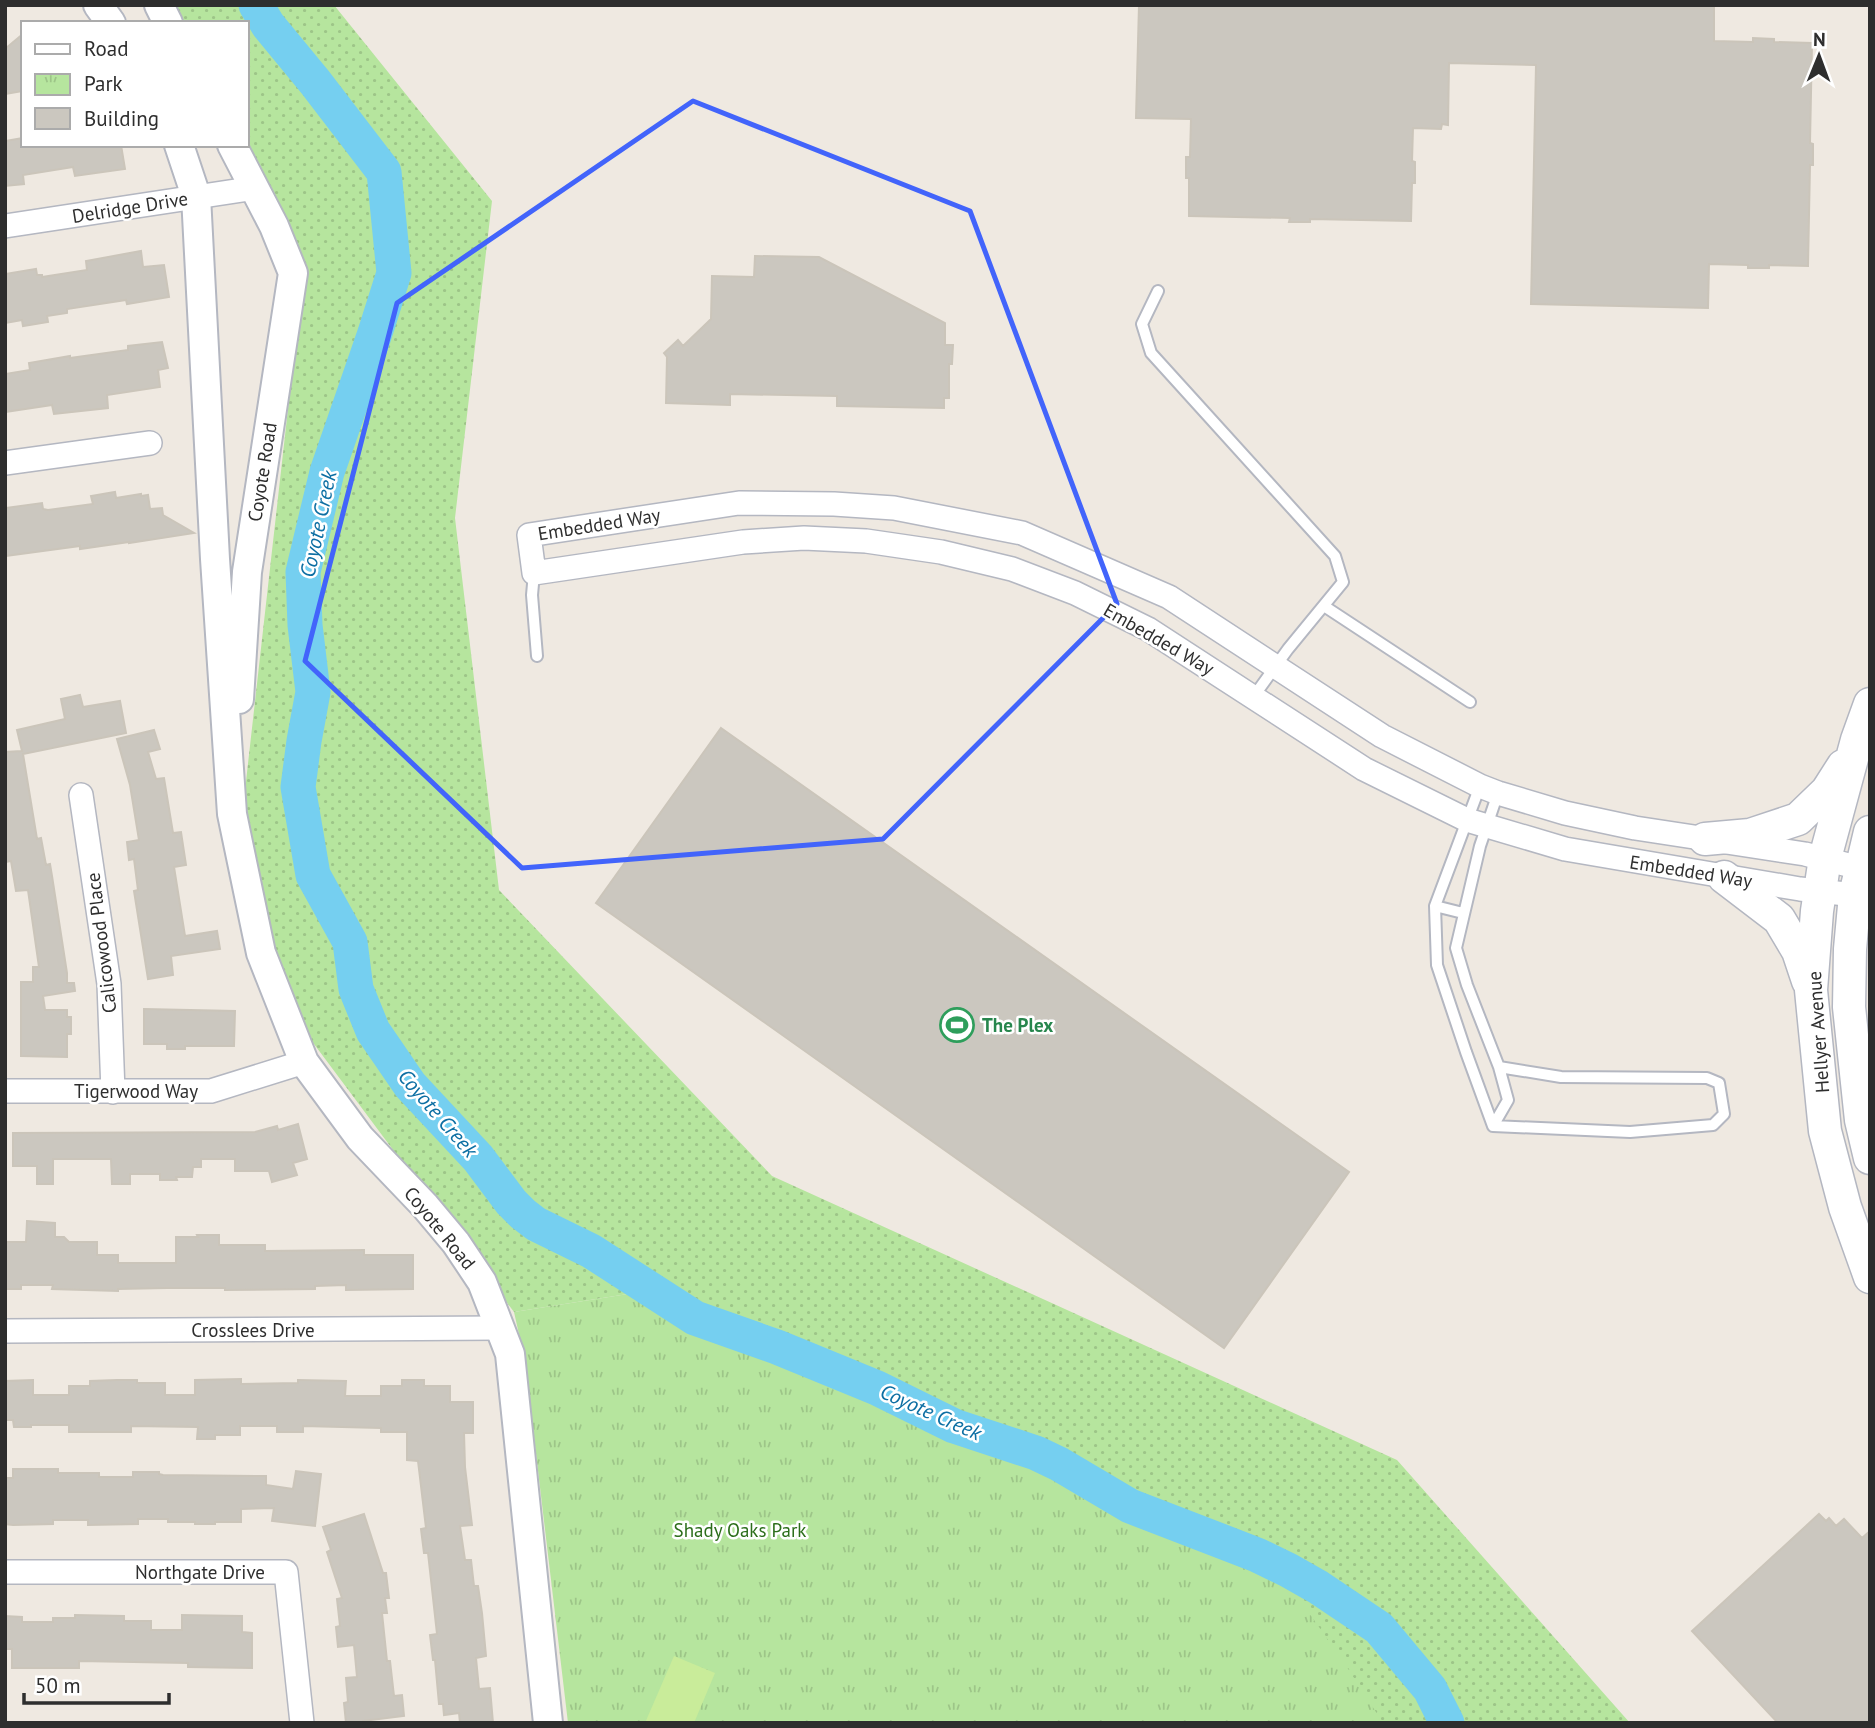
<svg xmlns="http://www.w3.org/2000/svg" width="1875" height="1728" font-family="'PT Sans',sans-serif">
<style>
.grass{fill:url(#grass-dots)}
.park{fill:url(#park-tufts)}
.pitch{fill:#c9ec9a}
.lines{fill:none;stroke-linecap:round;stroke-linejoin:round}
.river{stroke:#75cff0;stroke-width:35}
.building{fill:#cbc7bf;stroke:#cbc5ba;stroke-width:2}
.service-casing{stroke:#b4b7c1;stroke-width:14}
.minor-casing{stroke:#b4b7c1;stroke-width:26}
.tertiary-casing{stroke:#b4b7c1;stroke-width:32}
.secondary-casing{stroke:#b4b7c1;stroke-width:35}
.service{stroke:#fff;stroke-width:10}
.minor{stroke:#fff;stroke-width:23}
.tertiary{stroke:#fff;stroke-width:28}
.secondary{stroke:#fff;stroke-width:32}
.marked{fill:none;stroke:#4264fb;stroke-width:5;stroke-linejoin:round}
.labels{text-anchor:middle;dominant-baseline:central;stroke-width:5;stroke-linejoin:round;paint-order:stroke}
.street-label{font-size:19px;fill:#2e2e2e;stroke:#fff}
.leisure-label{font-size:19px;font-weight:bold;fill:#27864d;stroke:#fff;text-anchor:start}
.park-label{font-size:19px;fill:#2c6e1b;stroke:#fff}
.water-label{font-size:21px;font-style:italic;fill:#0d6fa3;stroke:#fff}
</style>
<defs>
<pattern id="grass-dots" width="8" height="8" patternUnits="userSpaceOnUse" patternTransform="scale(1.75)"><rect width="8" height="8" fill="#b6e59e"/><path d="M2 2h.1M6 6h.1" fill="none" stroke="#9dc588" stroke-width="1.8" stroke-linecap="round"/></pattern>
<pattern id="park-tufts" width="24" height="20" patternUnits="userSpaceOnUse" patternTransform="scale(1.75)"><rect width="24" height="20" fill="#b6e59e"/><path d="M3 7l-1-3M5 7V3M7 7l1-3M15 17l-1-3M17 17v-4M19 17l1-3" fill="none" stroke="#9dc588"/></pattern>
</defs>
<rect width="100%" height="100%" fill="#efe9e1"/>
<path class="grass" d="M169 5H334L492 201 455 518 499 890 772 1176 1397 1460 1630 1723H1382L672 1287 514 1312 311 1040 271 945 244 799 304 267 247 145V23H178Z"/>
<path class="park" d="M672 1287 915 1400 1283 1576 1345 1664 1383 1723H568L525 1361 514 1312Z"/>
<path class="pitch" d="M674 1656 715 1673 694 1723H645Z"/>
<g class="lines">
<path class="river" d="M256 5 268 25 315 82 384 172 394 273 375 333 327 472 303 572 305 625 313 692 304 741 298 787 313 875 350 942 356 989 373 1031 410 1085 478 1158 511 1202 523 1214 536 1224 591 1251 695 1318 777 1347 877 1388 954 1426 1036 1453 1059 1464 1130 1506 1257 1555 1288 1570 1318 1587 1379 1628 1430 1689 1447 1723"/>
</g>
<path class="building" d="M1139 5 1537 7 1714 5V41L1753 42V38L1774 39V42L1812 43 1810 143 1813 144V165H1810L1808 266 1769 265V268H1748V265L1709 264 1708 308 1531 304 1536 65 1449 63 1448 125 1442 124 1441 129 1413 128 1412 161 1415 162V183H1412L1411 221 1310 219V222H1289L1290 218 1189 216V178H1186V157H1190L1191 119 1136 118Z
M23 34V91L5 94V49Z
M23 138V145H121L125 169 75 176 73 167 23 175 24 184 5 186V141Z
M141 251 143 267 164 265 169 297 127 304 126 300 67 309V313L47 316 48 322 23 326 22 320 5 323V274L36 269 37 275H42V277L87 270 86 261Z
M755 256 819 257 945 323V345H953L952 364H949V398H944V408L837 406V396L730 394V405L666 403 667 357 664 353 678 340 683 346 711 319 712 276 754 277Z
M162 342 168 368 158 370 160 387 107 395 108 408 54 414 52 405 5 412V374L30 370 29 363 70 356V358L128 350V346Z
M115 492 116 498 141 494V496L148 495 150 509 162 508 163 515 194 533 129 543V542L80 549V546L5 556V508L42 503 43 509 48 510 93 504 91 496Z
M80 695 83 707 120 701 126 733 23 754 37 839 41 838 46 865 50 864 52 876 67 973V983H74L75 991 43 996 45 1010H67V1017H71V1034H67V1057L21 1056V982H33V967H39L28 890 16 891 11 861 5 862V752L22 751 17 730 65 719 61 699Z
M721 728 1349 1172 1224 1348 596 903Z
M154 730 160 749 148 752 156 779 164 778 173 833 181 832 186 865 174 867 185 936 217 931 220 949 171 956 173 975 148 979 134 891 138 890 134 859 129 860 127 842 139 840 130 785 117 739Z
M144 1009 235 1011 234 1046H185V1049H167V1044H144Z
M298 1124 307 1159 293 1163 297 1175 272 1182 269 1171H235V1159H201V1167H193L192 1177H176L177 1180H160V1174H130V1184H112L111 1159H53V1184H37V1166H13V1133L255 1132 277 1126 278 1130Z
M27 1221 55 1223V1237H64L69 1242H97V1255H118V1263H176V1237H198L197 1235H219V1245H265V1251L364 1250V1255H413V1289L346 1290V1285L315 1286V1289L225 1290V1288H167L118 1289V1291L52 1289 53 1285H21V1289H5V1242H26Z
M241 1379V1384L298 1383V1380L346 1381 345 1396H381V1386H402V1380H424V1386H450V1402H473V1433H464L465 1467 472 1525 460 1526 465 1560H471L474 1586H478L482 1613 486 1656 476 1658 479 1689 490 1688 493 1723H460L459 1713 444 1715 443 1704H439L435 1660H433L430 1635 437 1634 428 1553H424L421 1529 426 1528 418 1461 407 1460V1432H381V1428L303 1426V1432H277V1426H240V1435H215V1439H197L198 1427 131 1426V1432H69V1425H31V1427H14L13 1420H5V1381L33 1380V1395H69V1386H90V1381L117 1380H137V1383H165V1395H195V1380Z
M13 1469H58V1473H99V1477H133V1472H159V1474L163 1475 266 1476V1485L293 1489 296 1471 321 1474 315 1526 272 1521 274 1508 241 1509V1522H215V1524H195V1522H168V1519H138V1524L88 1525V1520H53V1524L13 1525 5 1524V1478H13Z
M364 1514 383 1573H386L389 1598H385L387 1613H382L387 1661H390L394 1696 402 1695 404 1716 363 1721V1723H346L344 1703 348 1702 346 1678 357 1677 354 1645 338 1647 336 1627 340 1626 337 1599 342 1598 327 1552 331 1550 323 1527Z
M1819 1514 1826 1521 1829 1518 1836 1526 1844 1519 1862 1538 1870 1531V1723H1778L1692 1631Z
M75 1615 124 1616V1621H151V1630H182V1615L242 1616V1632L252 1633V1668L188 1667V1663L79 1661V1668H12V1649H5V1616L22 1617V1622H53V1618H75Z"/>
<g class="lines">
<g class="service-casing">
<path id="service" d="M1158 291 1142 324 1151 353 1335 556 1343 582 1288 649 1254 696
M534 573 532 595 537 656
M1324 606 1470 702
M1480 786 1435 906 1437 965 1466 1052 1493 1126
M1435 906 1463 913
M1493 1126 1630 1132 1713 1125 1724 1114 1719 1083 1707 1078 1561 1077 1499 1067
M1493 1126 1508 1100 1499 1067 1467 985 1456 948 1480 846 1498 793"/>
</g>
<g class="minor-casing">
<path id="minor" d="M5 226 255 188
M5 463 150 443
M81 795 109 984 113 1092
M1855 895 1800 889 1565 849 1467 820 1364 769 1148 629 1075 593 1012 569 941 552 866 541 804 538 743 542 534 573 529 535 739 503 834 504 894 508 1022 533 1169 597 1382 736 1480 786 1498 793 1565 813 1635 828 1805 854 1860 868
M5 1091H211L304 1062
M5 1331 500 1328
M5 1572H286L302 1723"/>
</g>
<g class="tertiary-casing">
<path id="tertiary" d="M98 5 111 23
M159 5 168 23
M179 145 196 196 215 559 232 814 261 953 304 1062 360 1138 425 1206 456 1243 482 1282 510 1354 548 1723
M232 145 274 226 293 273 247 572 239 699"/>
</g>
<g class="secondary-casing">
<path id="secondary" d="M1870 704 1857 740 1825 858 1817 911 1811 990 1825 1131 1845 1207 1870 1277
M1870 832 1855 895 1850 949 1849 1007 1861 1120 1870 1158
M1705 839 1750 835 1798 819 1827 791 1843 766
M1724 877 1779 919 1798 951 1808 981"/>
</g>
<use href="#service" class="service"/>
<use href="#minor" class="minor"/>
<use href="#tertiary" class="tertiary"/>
<use href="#secondary" class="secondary"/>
</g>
<path class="marked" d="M693 101 970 211 1117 604 883 839 522 868 305 661 397 303Z"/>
<defs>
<g id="stadium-ring" transform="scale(1.75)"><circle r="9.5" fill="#fff" stroke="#2e9e5b" stroke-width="1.5"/><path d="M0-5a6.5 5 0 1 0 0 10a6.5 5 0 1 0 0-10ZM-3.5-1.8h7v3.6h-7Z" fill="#2e9e5b"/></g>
</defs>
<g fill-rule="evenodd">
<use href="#stadium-ring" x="957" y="1025"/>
</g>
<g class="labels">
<g class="street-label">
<text transform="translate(130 207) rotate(-9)">Delridge Drive</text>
<text transform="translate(262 472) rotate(-81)">Coyote Road</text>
<text transform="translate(599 524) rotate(-9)">Embedded Way</text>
<text transform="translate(1159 639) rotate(30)">Embedded Way</text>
<text transform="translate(1691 871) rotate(9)">Embedded Way</text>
<text transform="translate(101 943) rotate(-97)">Calicowood Place</text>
<text transform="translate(1818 1032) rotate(-94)">Hellyer Avenue</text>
<text x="136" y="1091">Tigerwood Way</text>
<text transform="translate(440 1228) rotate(51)">Coyote Road</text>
<text x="253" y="1330">Crosslees Drive</text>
<text x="200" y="1572">Northgate Drive</text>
</g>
<g class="leisure-label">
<text x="982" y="1025">The Plex</text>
</g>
<g class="park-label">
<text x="740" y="1530">Shady Oaks Park</text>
</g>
<g class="water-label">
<text transform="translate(318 524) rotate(-78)">Coyote Creek</text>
<text transform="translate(438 1113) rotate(49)">Coyote Creek</text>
<text transform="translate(931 1412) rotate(24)">Coyote Creek</text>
</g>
</g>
<rect width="1875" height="1728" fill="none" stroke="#2e2e2e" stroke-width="14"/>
<rect x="21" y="21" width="228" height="126" fill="#ffffff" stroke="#ababab" stroke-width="2"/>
<rect x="35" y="44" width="35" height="10" fill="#ffffff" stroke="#ababab" stroke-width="2"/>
<text x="84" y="56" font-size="21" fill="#2e2e2e">Road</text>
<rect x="35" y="74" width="35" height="21" fill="url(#park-tufts)" stroke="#ababab" stroke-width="2"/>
<text x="84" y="91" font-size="21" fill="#2e2e2e">Park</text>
<rect x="35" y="108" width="35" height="21" fill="#cbc7bf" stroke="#ababab" stroke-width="2"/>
<text x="84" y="126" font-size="21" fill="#2e2e2e">Building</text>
<g transform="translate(1819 56) rotate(1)" stroke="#ffffff" stroke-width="5" paint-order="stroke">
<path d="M0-5L12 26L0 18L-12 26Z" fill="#2e2e2e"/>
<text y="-10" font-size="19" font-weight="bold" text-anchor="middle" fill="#2e2e2e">N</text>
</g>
<path d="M24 1693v10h145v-10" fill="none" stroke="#2e2e2e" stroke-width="3.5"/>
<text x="35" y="1693" font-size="21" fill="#2e2e2e" stroke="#ffffff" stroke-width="5" paint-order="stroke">50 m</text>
</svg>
